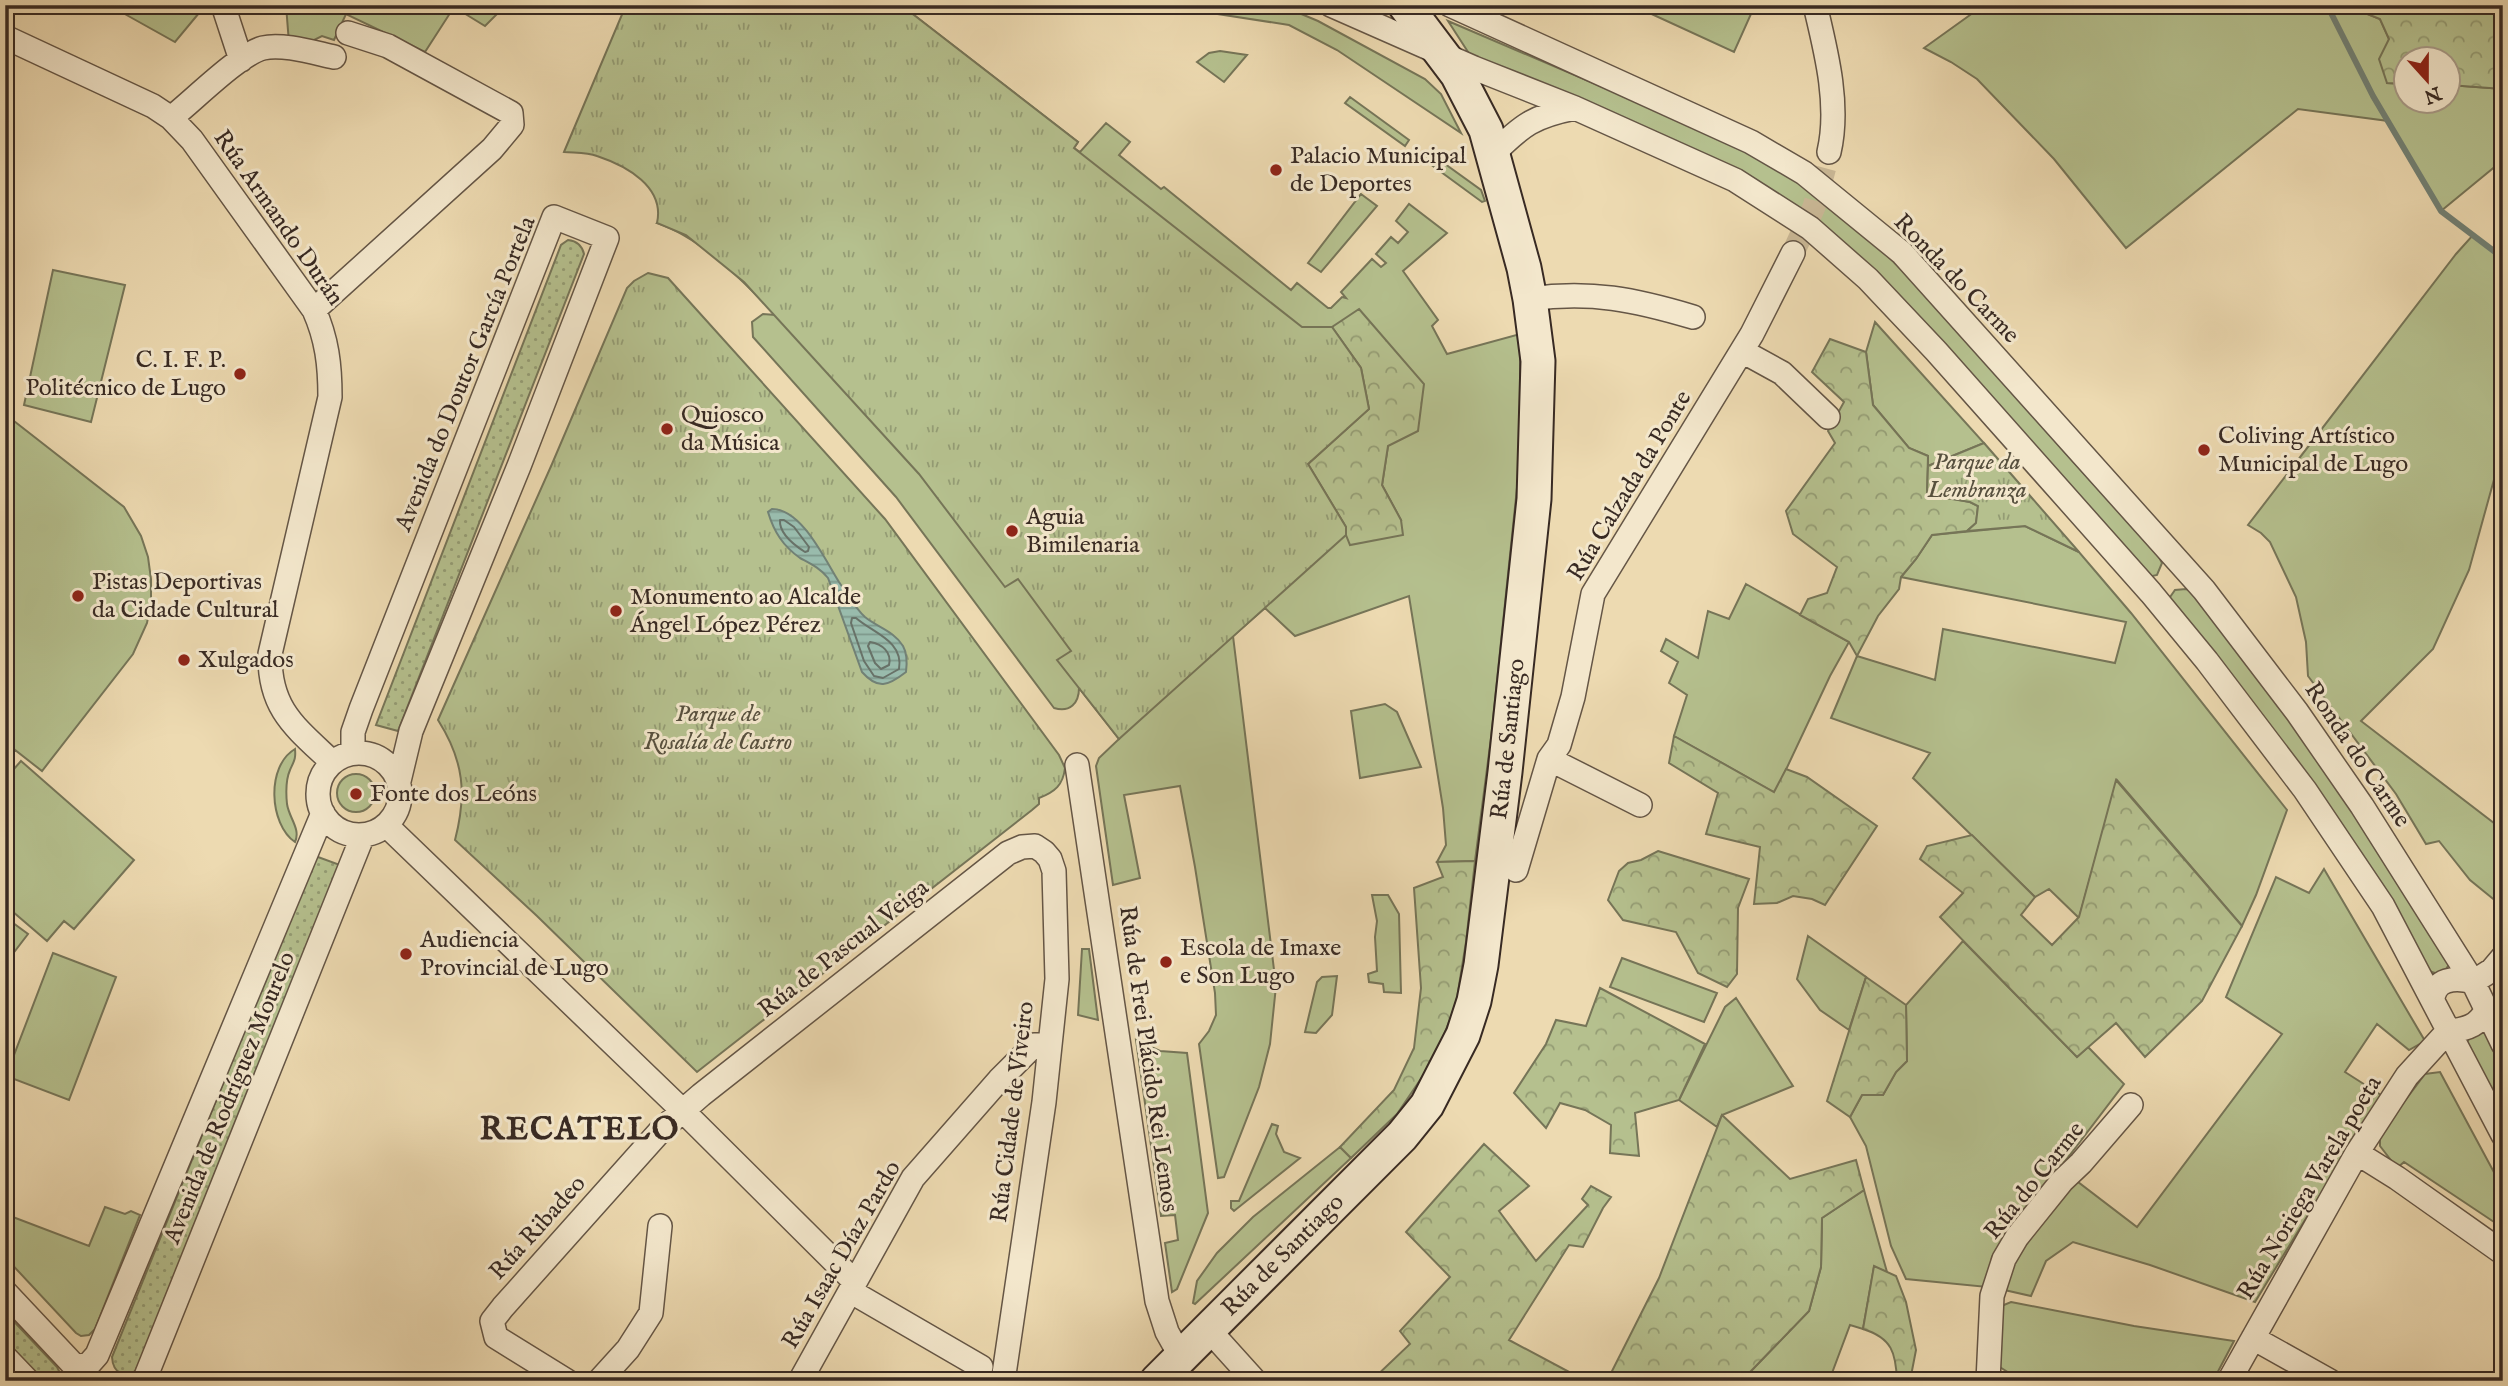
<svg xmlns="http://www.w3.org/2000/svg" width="2508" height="1386" font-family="'IM FELL English',serif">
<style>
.grass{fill:#b5c08e;stroke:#767558;stroke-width:2;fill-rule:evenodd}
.forest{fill:url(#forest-crowns);stroke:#767558;stroke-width:2}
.park{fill:url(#park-tufts);stroke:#767558;stroke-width:2}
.garden{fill:url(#garden-dots);stroke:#767558;stroke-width:2}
.water{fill:url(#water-rules);stroke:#728175;stroke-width:2}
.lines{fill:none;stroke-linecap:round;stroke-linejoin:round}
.shore{stroke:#687268;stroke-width:2}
.stream{stroke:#728175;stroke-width:6}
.street-tunnel{stroke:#c9b795;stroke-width:23;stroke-dasharray:23 11;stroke-linecap:butt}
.street-casing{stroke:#655646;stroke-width:26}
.secondary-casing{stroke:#382a23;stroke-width:37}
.street{stroke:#f3e7cc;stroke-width:23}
.secondary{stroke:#f3e7cc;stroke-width:33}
.poi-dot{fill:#8f2418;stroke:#f3e7cc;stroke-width:2.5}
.labels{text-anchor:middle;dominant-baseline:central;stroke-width:6;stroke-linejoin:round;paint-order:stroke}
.poi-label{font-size:24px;fill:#382a23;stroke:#f3e7cc;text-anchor:start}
.street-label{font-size:24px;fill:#382a23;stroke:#f3e7cc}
.park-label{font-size:24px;font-style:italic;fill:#57503e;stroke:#f3e7cc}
.district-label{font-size:32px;font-weight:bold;letter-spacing:2px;fill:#382a23;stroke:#f3e7cc}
</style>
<defs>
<pattern id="forest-crowns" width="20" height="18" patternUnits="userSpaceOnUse" patternTransform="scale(1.75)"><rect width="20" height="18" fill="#b5c08e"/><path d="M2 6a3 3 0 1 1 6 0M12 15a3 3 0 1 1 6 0" fill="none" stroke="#949c74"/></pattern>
<pattern id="park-tufts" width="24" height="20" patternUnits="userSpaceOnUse" patternTransform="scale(1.75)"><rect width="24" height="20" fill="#b5c08e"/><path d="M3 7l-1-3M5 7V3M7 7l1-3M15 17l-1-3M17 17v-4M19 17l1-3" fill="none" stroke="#949c74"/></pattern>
<pattern id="garden-dots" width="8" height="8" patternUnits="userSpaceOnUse" patternTransform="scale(1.75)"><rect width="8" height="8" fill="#b5c08e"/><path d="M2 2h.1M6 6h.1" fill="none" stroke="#949c74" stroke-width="1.8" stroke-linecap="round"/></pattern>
<pattern id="water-rules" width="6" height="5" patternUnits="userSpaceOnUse" patternTransform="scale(1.75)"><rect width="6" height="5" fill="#99bbac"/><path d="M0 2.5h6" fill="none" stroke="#7e988c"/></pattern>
</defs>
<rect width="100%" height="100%" fill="#eddab1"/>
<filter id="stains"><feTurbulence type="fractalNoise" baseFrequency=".00286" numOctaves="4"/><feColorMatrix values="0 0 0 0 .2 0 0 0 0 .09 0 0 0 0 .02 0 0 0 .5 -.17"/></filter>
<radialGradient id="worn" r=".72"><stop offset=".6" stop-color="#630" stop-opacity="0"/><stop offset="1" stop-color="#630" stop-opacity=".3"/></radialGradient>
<path class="grass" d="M118 5H203L204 7 175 42 114 8Z
M286 5H506L485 26 454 7 425 52 346 14 334 40 322 36 306 44 289 43Z
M901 5 1078 142 1074 148 1080 152 1106 123 1130 142 1119 155 1161 189 1164 187 1291 290 1297 283 1328 308H1331L1342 297 1346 298 1341 292 1372 259 1381 267 1386 263 1376 254 1391 237 1398 243 1408 232 1396 221 1409 204 1447 233 1403 271 1438 320 1432 326 1447 354 1520 334V459L1491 738 1475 861 1437 862 1446 845 1443 808 1409 596 1295 636 1265 608 1233 636 1276 986 1270 1044 1259 1087 1224 1177 1218 1178 1199 1044 1209 1031 1216 1015 1215 993 1195 867 1180 786 1124 795 1140 878 1113 885 1096 766 1099 758 1119 739 1079 688C1079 703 1070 713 1054 708L896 497 753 337 752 322 763 314 776 315C743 281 702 238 657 223ZM1359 310 1388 446 1382 485 1401 520 1346 535Z
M1180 5H1280L1318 21 1425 79 1441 94 1461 133 1337 50 1289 25 1211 13 1191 7 1187 9Z
M1632 5H1755L1734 52Z
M1984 5H2345L2380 19 2389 39 2387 83 2406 84V102H2448L2449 85 2503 89V160L2441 211 2388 121 2298 109 2126 248 2054 159 1977 79 1951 62 1924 48Z
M1448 21 1722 138 1799 182 1876 245 1928 295 2017 393 2061 448 2158 555 2162 563 2157 575 2148 577 1799 211 1470 55Z
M1220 51 1247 55 1224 82 1197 62 1209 53Z
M1350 97 1409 140 1405 146 1345 103Z
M1427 151 1481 190 1485 201 1482 202 1422 158Z
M1361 194 1377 206 1321 272 1308 263Z
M2473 235 2503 258V466L2495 476 2469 570 2433 649 2361 721 2503 830V907L2470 880 2439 841 2426 844 2396 794 2308 676 2306 642 2296 597 2270 542 2261 533 2248 525 2456 254Z
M53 270 125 285 91 422 24 405Z
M1875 322 1984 443 1928 466V456L1909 448 1873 405 1866 352Z
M5 414 124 507 141 536 148 557 151 579V601L147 623 133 654 42 771 15 750 5 763Z
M2025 526 2079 552 2131 613 2287 810 2256 895 2242 926 2117 780 2079 918 2049 889 2035 897 1913 778 1930 753 1831 718 1857 656 1935 680 1943 629 2115 663 2126 622 1901 577 1916 559 1932 535Z
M1746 584 1849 642 1830 676 1775 793 1674 736 1687 695 1669 683 1678 662 1661 651 1666 639 1698 658 1708 611 1729 619Z
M2186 589 2193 593 2322 758 2450 963 2446 969 2438 974 2429 971 2168 600 2175 590Z
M1385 704 1397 712 1421 767 1360 778 1351 711Z
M295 749C296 759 294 761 290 770 286 779 286 794 287 804 289 818 301 829 295 842 269 824 266 766 295 749Z
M21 761 134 860 74 929 64 921 47 941 5 905V779Z
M337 793a19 19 0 1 1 38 0a19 19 0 1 1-38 0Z
M2324 869 2425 1041 2409 1050 2377 1024 2345 1072 2381 1095 2255 1302 2150 1265 2073 1242 2046 1261 2031 1296 2000 1289 2014 1253 2074 1179 2137 1227 2282 1034 2226 997 2276 877 2309 893Z
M1372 895H1388L1399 914 1401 993 1384 992 1383 984 1369 982 1368 974 1377 971 1375 937 1377 921Z
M5 917 28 934 5 964Z
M1808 936 1866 977 1849 1030 1820 1010 1797 979Z
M1963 941 2077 1057 2088 1047 2124 1084 1992 1257 1987 1287 1906 1279 1891 1246 1866 1146 1850 1117 1862 1095H1883L1896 1072 1907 1061 1906 1005Z
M1082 949H1089L1098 1020 1078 1015Z
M53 953 116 977 69 1100 6 1076Z
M1622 958 1717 993 1704 1022 1610 987Z
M1337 976 1332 1015 1316 1033 1305 1032 1317 982 1322 977Z
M1736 998 1793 1086 1722 1115 1717 1127 1679 1100 1725 1007Z
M2478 1032H2484C2508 1052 2503 1089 2503 1118L2467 1042 2471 1036Z
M1136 1040 1160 1051 1187 1053 1208 1213 1177 1289 1172 1292 1165 1243 1178 1240 1175 1215 1161 1216Z
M2440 1072 2503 1189V1228L2404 1162 2397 1168 2380 1146V1134L2425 1074Z
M1272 1124 1278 1126 1276 1134 1284 1152 1300 1158 1234 1211 1231 1208V1201H1239Z
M1340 1147 1351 1158 1195 1304 1193 1303 1197 1281 1217 1253 1253 1217Z
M1864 1190 1887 1272 1874 1267 1863 1329 1850 1325 1829 1381H1761L1751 1371 1809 1311 1821 1267 1822 1218Z
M105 1207 125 1214 131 1211 140 1215 95 1329 89 1335 81 1336 76 1333 5 1257V1214L89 1246Z
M2011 1302 2134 1326 2234 1341 2213 1381H2022L1995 1364 1999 1307Z"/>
<path class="forest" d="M2345 5H2503V89L2449 85 2448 60H2406V84L2387 83 2379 59 2389 39 2380 19Z
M1359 309 1424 384 1418 431 1388 446 1382 485 1401 520 1403 535 1350 545 1346 535V527L1308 464 1369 409 1361 368 1332 327Z
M1830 339 1866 352 1873 405 1909 448 1928 456 1927 494 1970 502 1978 506 1976 523 1967 531 1932 535 1916 559 1901 577 1899 589 1878 616 1857 656 1849 642 1800 615 1808 599 1827 593 1837 567 1793 534 1786 511 1835 443 1828 431 1844 402 1812 372Z
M1674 736 1774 792 1786 769 1807 777 1877 826 1825 905 1812 899 1793 896 1777 903 1754 904 1760 847 1706 834 1718 793 1669 763Z
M2116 780 2242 926 2202 1001 2145 1057 2116 1023 2077 1057 1940 917 1963 893 1920 859 1927 846 1972 835 2035 897 2021 915 2052 945 2079 917Z
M1658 851 1749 879 1738 908 1737 974 1727 987 1698 973 1676 932 1623 920 1608 900 1619 871 1628 863 1641 860Z
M1475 861 1466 942 1456 1004 1435 1058 1397 1114 1351 1158 1340 1147 1394 1090 1414 1048 1421 988 1414 888 1443 877 1437 862Z
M1866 977 1906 1005 1907 1061 1896 1072 1883 1095H1862L1850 1117 1827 1101Z
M1600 988 1705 1044 1679 1100 1635 1113 1639 1156 1610 1153 1611 1125 1585 1110 1560 1103 1546 1128 1514 1093 1546 1044 1556 1020 1586 1026Z
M1722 1115 1790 1179 1856 1160 1864 1190 1822 1218 1821 1267 1809 1311 1751 1371 1761 1381H1607L1659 1278Z
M1484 1144 1529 1186 1499 1211 1536 1261 1588 1205 1582 1199 1591 1186 1611 1197 1603 1208 1583 1247 1569 1245 1509 1340 1586 1381H1371L1410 1344 1400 1331 1450 1277 1406 1232Z
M1874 1266 1896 1276 1906 1302 1916 1350 1910 1381H1897C1896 1353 1892 1338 1863 1329Z"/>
<path class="park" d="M626 5H901L1078 142 1074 148 1302 327H1332L1361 368 1369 409 1308 464 1346 527V535L1119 739 1057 660 1071 651 1018 579 1005 587 919 474 744 282 686 235 657 223C665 187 627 166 597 156 587 152 575 153 564 152Z
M648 273 668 278 885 519 1059 755 1065 768C1063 785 1055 792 1039 798V804L1032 810 697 1072 537 916 455 840C467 794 464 761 438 720L552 464 627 288 634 281Z
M1984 443 2079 552 2025 526 1967 531 1976 523 1978 506 1970 502 1927 495 1928 466Z"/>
<path class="garden" d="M568 240C577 241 582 245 584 254L398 731 376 725 561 245Z
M318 857 340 865 139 1368C126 1380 113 1374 112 1357L314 859Z
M5 1312 57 1367 60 1373 59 1379 42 1381 5 1342Z"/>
<path class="water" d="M772 509C802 509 825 560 839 582 847 593 855 608 865 617 877 627 894 631 903 646 907 653 907 664 906 672 888 686 878 690 862 672L828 578C820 568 811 564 800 558 783 546 774 532 768 512Z"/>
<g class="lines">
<path class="shore" d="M780 520H784L794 527 809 547 808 551 805 552C794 545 779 533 780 520Z
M852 618H856C873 633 904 641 899 669L883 678 874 676 864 661 851 623Z
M870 642C882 644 892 652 889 665L881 669 875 663 868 646Z"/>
<path class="stream" d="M2327 5 2373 96 2441 211 2503 258"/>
<path class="street-tunnel" d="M1793 253 1814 207 1829 152"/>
<g class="street-casing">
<path id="street" d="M223 5 241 60
M1331 5 1474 68 1575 108 1735 180 1810 228 1868 279 1936 351 2151 593 2207 661 2305 790 2383 906 2503 1135
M1450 5 1751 142 1804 173 1902 253 2204 590 2297 712 2362 806 2473 982 2503 1044
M1815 5C1826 51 1840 105 1829 152
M5 37 153 106 171 118 192 140 314 310C327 339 330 365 330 397L270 654C269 709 295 727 332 762
M171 118C193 101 239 54 263 48 282 43 315 53 334 57
M1493 154C1522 125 1534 116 1575 108
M1530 299C1590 290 1636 300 1693 317
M314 310 492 149 512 125 511 113 388 46 348 33
M1742 351 1782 373 1828 417
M353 752V732L361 709 554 217 607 238 519 466 411 731 399 781
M318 794a41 41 0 1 1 82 0a41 41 0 1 1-82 0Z
M1549 759 1640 805
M1077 765 1157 1301 1167 1332 1181 1357
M386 825 683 1111 855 1282
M1516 870 1549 759 1559 745 1573 697 1593 594 1752 334 1793 253
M2433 1001C2433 978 2456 977 2473 982L2492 970 2503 957
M2357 1153 2397 1178 2503 1253
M850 1291 981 1367
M5 1292 84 1376
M1209 1330 1255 1381
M2253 1338 2330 1381
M5 1357 28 1381
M75 1367 89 1364 97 1355 323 813
M144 1381 363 835
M567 1381 496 1337 492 1321 503 1307 662 1129 701 1095 1008 853 1022 847 1035 846 1044 852 1050 859 1054 871 1057 979 1044 1102 1003 1381
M599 1381 628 1349 651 1313 660 1226
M800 1381 913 1178 999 1080 1034 1045H1049
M1988 1381 1992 1296 2004 1259 2017 1237 2062 1181 2081 1163 2131 1105
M2229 1381 2357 1153 2407 1076 2448 1031C2464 1030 2480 1026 2486 1009"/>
</g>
<g class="secondary-casing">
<g id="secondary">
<path id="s1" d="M1157 1381 1402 1136 1427 1105 1463 1035 1474 1001 1481 965 1505 772 1534 499 1538 361 1530 299 1524 268 1486 130 1457 74 1405 5"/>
</g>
</g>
<use href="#street" class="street"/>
<use href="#secondary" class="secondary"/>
</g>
<g class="poi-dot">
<circle cx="1276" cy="170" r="7"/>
<circle cx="240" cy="374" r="7"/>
<circle cx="667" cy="429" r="7"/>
<circle cx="2204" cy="450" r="7"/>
<circle cx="1012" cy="531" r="7"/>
<circle cx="78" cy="596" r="7"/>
<circle cx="616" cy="611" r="7"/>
<circle cx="184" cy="660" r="7"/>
<circle cx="356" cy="794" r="7"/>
<circle cx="406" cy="954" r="7"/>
<circle cx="1166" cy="962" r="7"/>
</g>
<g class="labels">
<g class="poi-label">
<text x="1290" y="156">Palacio Municipal<tspan x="1290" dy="28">de Deportes</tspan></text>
<text x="226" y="360" text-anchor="end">C. I. F. P.<tspan x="226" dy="28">Politécnico de Lugo</tspan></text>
<text x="681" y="415">Quiosco<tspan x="681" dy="28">da Música</tspan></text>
<text x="2218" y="436">Coliving Artístico<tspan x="2218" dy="28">Municipal de Lugo</tspan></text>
<text x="1026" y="517">Aguia<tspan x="1026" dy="28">Bimilenaria</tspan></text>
<text x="92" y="582">Pistas Deportivas<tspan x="92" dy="28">da Cidade Cultural</tspan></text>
<text x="630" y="597">Monumento ao Alcalde<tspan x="630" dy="28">Ángel López Pérez</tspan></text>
<text x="198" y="660">Xulgados</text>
<text x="370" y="794">Fonte dos Leóns</text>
<text x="420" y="940">Audiencia<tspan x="420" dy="28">Provincial de Lugo</tspan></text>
<text x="1180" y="948">Escola de Imaxe<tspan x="1180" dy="28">e Son Lugo</tspan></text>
</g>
<g class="street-label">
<text transform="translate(278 218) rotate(55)">Rúa Armando Durán</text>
<text transform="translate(1956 279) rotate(46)">Ronda do Carme</text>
<text transform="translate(466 374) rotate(-68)">Avenida do Doutor García Portela</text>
<text transform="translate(1630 486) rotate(-59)">Rúa Calzada da Ponte</text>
<text stroke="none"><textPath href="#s1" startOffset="765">Rúa de Santiago</textPath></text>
<text transform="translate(2357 755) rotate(56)">Ronda do Carme</text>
<text transform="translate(844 949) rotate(-38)">Rúa de Pascual Veiga</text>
<text transform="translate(1148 1059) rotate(82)">Rúa de Frei Plácido Rei Lemos</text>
<text transform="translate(230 1098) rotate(-68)">Avenida de Rodríguez Mourelo</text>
<text transform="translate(1013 1112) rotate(-83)">Rúa Cidade de Viveiro</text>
<text transform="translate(2035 1181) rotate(-51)">Rúa do Carme</text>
<text transform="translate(2310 1188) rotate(-59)">Rúa Noriega Varela poeta</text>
<text transform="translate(538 1228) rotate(-48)">Rúa Ribadeo</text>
<text transform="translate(842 1255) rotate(-60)">Rúa Isaac Díaz Pardo</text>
<text stroke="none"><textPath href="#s1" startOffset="178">Rúa de Santiago</textPath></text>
</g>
<g class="park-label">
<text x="1977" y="462">Parque da<tspan x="1977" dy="28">Lembranza</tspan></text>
<text x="718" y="714">Parque de<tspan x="718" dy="28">Rosalía de Castro</tspan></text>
</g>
<g class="district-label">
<text x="580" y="1130">RECATELO</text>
</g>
</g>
<rect width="2508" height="1386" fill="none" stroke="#eddab1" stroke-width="28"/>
<rect x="7" y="7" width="2494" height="1372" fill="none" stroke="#382a23" stroke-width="3.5"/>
<rect x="14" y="14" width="2480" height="1358" fill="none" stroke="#382a23" stroke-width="2"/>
<g transform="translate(2427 80) rotate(159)"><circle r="33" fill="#f3e7cc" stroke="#a89b88" stroke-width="2"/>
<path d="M0-5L12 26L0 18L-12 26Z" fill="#8f2418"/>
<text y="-10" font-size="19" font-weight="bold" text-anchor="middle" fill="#382a23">N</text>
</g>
<rect width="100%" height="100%" filter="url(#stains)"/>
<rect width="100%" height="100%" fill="url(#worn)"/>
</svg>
